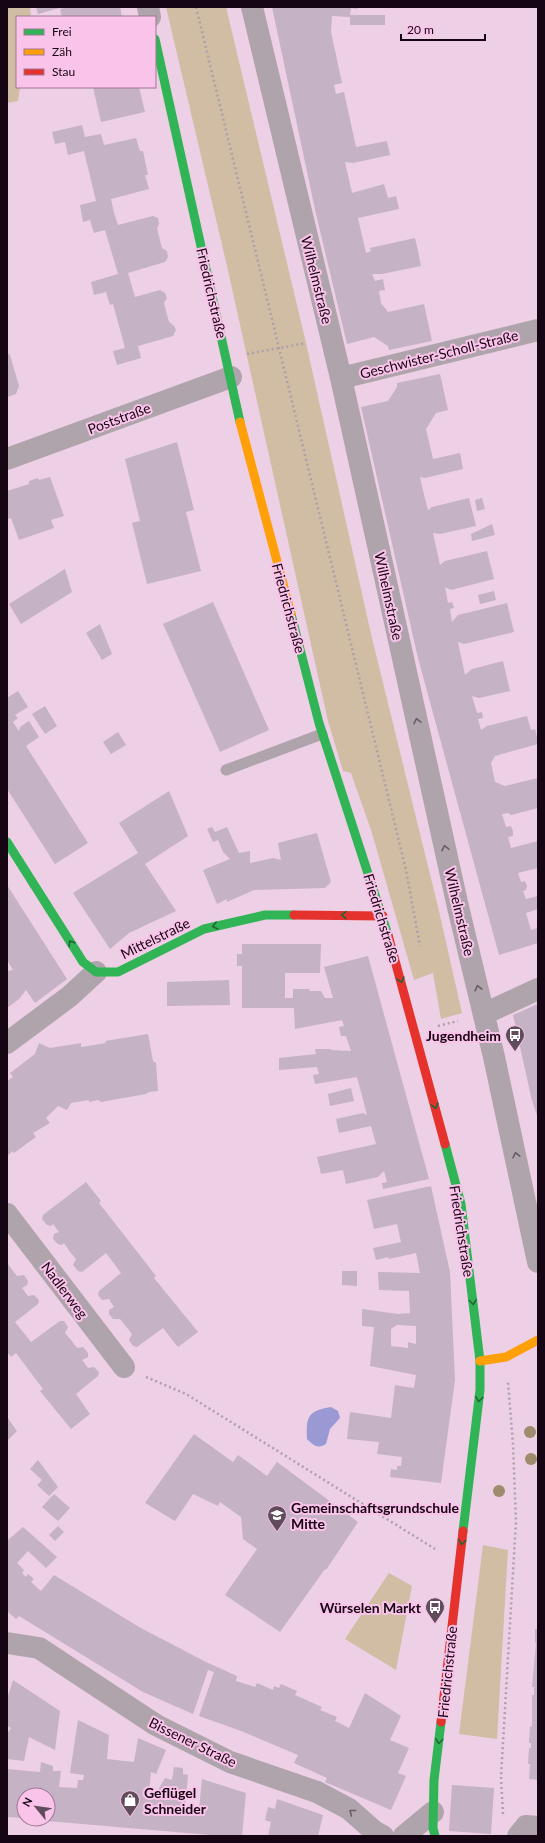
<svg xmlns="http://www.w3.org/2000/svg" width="545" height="1843" font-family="Lato,sans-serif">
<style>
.green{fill:#d1bca4}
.water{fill:#9a99d3}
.building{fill:#c5b2c4;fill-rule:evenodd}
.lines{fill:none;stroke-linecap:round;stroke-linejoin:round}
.path{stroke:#aca0a9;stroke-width:2.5;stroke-dasharray:2 3;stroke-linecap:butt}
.lane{stroke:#b0a4ac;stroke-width:11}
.street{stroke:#b0a4ac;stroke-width:22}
.fast{stroke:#30b455;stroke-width:9}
.slow{stroke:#ff9f0a;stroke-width:9}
.jam{stroke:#e5322d;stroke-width:9}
.path-bridge{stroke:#aca0a9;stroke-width:2.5;stroke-dasharray:2 3;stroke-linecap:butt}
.tree{fill:#9f8b6d}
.oneway{stroke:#6b5c67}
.oneway2{stroke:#246537}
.labels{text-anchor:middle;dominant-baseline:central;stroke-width:4;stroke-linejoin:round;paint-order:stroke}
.street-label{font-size:14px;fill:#160512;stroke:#fac3ea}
.poi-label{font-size:14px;font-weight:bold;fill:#160512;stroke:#fac3ea;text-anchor:end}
</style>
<rect width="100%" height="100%" fill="#edd0e5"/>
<path class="green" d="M7 7H30L31 17H17V87H20L18 101 7 103Z
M166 7H226L306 343 371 634 438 907 462 1013 441 1019 433 973 414 980 372 833 351 773 343 771 328 721 227 266Z
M483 1545 508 1550 497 1739 459 1734Z
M389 1573 412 1586 396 1670 345 1639Z"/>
<path class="water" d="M331 1407 338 1411 340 1418 330 1429 326 1444C318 1449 314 1446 307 1439 306 1416 308 1411 331 1407Z"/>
<path class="building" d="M36 7H63L38 14Z
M66 7H120L122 17H62L60 9Z
M272 7H357V9L351 8 350 15H385V25H350V17L332 16 331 32 342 83 334 85 336 94 344 92 356 147 387 141 390 155 353 163 345 162 352 193 384 184 388 198 396 196 399 209 358 218 366 253 371 251 370 248 415 238 418 251 421 266 382 274H372L375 281 383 279 385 290 379 291 381 303 388 312 424 304 432 341 389 350 388 346 374 337 347 344 316 214Z
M93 87H139L145 112 101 122Z
M82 125 85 137 101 134 104 145 136 138 140 151H143L148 175H145L149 189 111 199 114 213 118 225 153 216 158 218 159 224 157 229 162 248 167 251 168 257 165 262 128 273 135 297 160 290 165 293 167 298 164 303 169 322 174 326 176 330 173 336 138 346 141 358 117 365 113 351 125 348 113 304 110 305 106 292 94 295 91 282 118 274 105 230 94 233 90 220 83 222 80 205 96 201 84 151 68 155 65 142 55 144 52 132Z
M7 353 10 355 19 386 16 394 7 397Z
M440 374 448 410 436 413 426 429 433 459 460 453 463 469 425 478 420 477 424 495 428 510 432 507 469 498 476 526 440 534 433 533 440 565 445 561 487 551 494 579 451 590 445 587 448 603 452 602 454 608 450 609 452 622 458 615 507 603 514 632 464 644 458 642 465 675 472 669 503 661 510 691 479 698 472 696 477 713 482 712 483 718 478 719 481 730 487 726 527 716 531 730 535 729 538 741V744L495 756 491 763 495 782 505 786 538 778V808L511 815 508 813 502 814 506 827 511 826 513 831V836L508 837 511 848 538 841V868L518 873 521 882 525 881 527 886 526 890 523 891 526 899 538 896V909L526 913 531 930 538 928V943L499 955 418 658 361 407 388 401 397 387V383Z
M177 442 194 510 186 512 201 571 147 584 132 523 140 521 125 459Z
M50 477 64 516 51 520 54 528 19 540 11 518 7 519V491L29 484V481L38 478 39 480Z
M482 498 485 509 477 511 475 500Z
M492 524 495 535 472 541 471 534Z
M65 569 72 592 21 624 9 604Z
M494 591 496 600 480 604 478 595Z
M213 602 269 730 220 752 163 624Z
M100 624 112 654 102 660 86 633Z
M18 691 28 707 15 715 18 718 13 722 19 731 20 727 29 721 39 737 26 746 88 843 55 864 7 789V698Z
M45 706 57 726 45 734 32 714Z
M118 732 126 745 111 754 103 742Z
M169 791 188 836 145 864 176 911 129 933 110 949 73 893 138 853 119 823Z
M212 827 215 832 227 827 239 853 250 851V863L273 858 281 860 278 843 317 833 331 882 325 888 254 890 227 902V899L217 904 203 870 230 859 223 852 218 840 213 842 207 829Z
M7 885 67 979 35 1003 26 990 19 999 7 1008V971L13 970 7 960Z
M242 944H321L320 973H285V998H293V989H309L310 991H321L325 998H333L324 967 368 956 429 1179 383 1189 382 1183 387 1182 384 1171 378 1177 346 1184 343 1170 321 1174 317 1157 376 1144 371 1126 339 1133 336 1119 363 1113 367 1115 357 1077 315 1084 313 1075 319 1074 317 1067 279 1070V1058L316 1054 315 1049H331V1050L351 1051 346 1036H341L339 1027 344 1026 342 1020 295 1029 294 1008H242V966H237V954H242Z
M229 980 230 1005 167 1006V982Z
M538 1004V1118L532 1101 513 1015Z
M148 1034 153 1061 156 1063 158 1091 149 1092 146 1094 101 1102 98 1100 89 1102V1100L71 1103 67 1110 58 1106 46 1118 50 1123 33 1133 36 1137 14 1153 13 1151 7 1156V1081L13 1077 10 1073 35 1054 39 1043 50 1048 81 1043V1047L106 1043 105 1041Z
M351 1088 354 1101 330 1106 328 1094Z
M86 1182 101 1201 99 1203 156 1276 154 1278 198 1332 178 1347 163 1328 137 1347 133 1346 129 1340 132 1334 120 1319H113L109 1314V1310L114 1307 109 1299 102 1300 98 1295 99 1291 121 1273 106 1253 82 1272 78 1271 73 1265 76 1259 70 1252 64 1243 62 1245 58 1244 53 1239 54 1234 59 1232 53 1224 51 1226 47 1225 42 1219 43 1215Z
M431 1186 450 1272 455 1380 441 1483 390 1477 391 1469 397 1470V1466H401L402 1457 377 1454 379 1442 347 1439 350 1412 391 1418 395 1385 414 1388 416 1375 370 1366 374 1327 362 1326V1309L398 1314 410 1313 409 1291 379 1290 378 1272 420 1273 416 1253 389 1259 388 1257 376 1260 373 1248 401 1242 397 1224 374 1229 367 1200ZM397 1325 416 1326V1344L408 1342V1348L391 1346V1329Z
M7 1263 17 1276 24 1275 28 1281 27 1285 22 1288 28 1296 34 1295 39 1300 38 1304 15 1322 31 1342 60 1321H64L68 1327 65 1333 71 1340 77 1348 83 1347 88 1353V1357L82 1360 88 1368 94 1367 99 1372 98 1376 76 1394 90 1414 71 1429 40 1391 43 1389 16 1353 11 1357 7 1352Z
M342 1271H357V1286L342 1285Z
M7 1417 17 1431 7 1441Z
M194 1434 233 1462 238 1455 267 1476 277 1462 358 1522 326 1570 325 1569 280 1632 225 1595 257 1549 243 1539 241 1517 220 1502 218 1506 193 1494 175 1521 145 1503Z
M38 1460 58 1487 49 1496 37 1485 42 1480 30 1469Z
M54 1494 70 1508 58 1521 42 1507Z
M58 1526 64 1532 55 1541 49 1535Z
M23 1527 57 1557 46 1568 28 1551 17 1563 24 1570 22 1573 26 1577 28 1574 34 1579 31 1582 41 1591 54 1575 139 1627 206 1662 237 1676 236 1681 255 1687 257 1683 273 1690 274 1686 279 1688 281 1684 297 1691 295 1695 322 1707 320 1710 337 1717 335 1721 349 1728 365 1693 401 1716 390 1740 409 1748 398 1773 406 1776 391 1810 325 1782 327 1778 294 1763 298 1755 241 1731 199 1716 214 1672 208 1670 193 1714 143 1692 19 1616 16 1619 7 1611V1541Z
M535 1629H538V1780L529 1779 530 1764H528L529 1748H531V1743H529L530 1726 532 1727V1695H534V1687H532L536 1643H535Z
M13 1680 60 1711 55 1750 29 1737 24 1761 7 1759V1734L11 1728 7 1726V1699Z
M78 1720 109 1735 107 1759 134 1762 138 1738 166 1750 156 1774 151 1772 149 1792H157L165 1778 172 1780 174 1767 183 1768V1774L188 1775 185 1808 199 1809 202 1779 246 1793 242 1836H222L47 1821 43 1820 48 1819V1795H24V1818L7 1817V1769L40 1772 41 1762 53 1766V1771H61L59 1787 77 1788 78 1780H83L84 1775 70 1773Z
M452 1785 494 1788 491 1834 449 1831Z
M277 1799 323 1815 318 1836H268L271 1822 265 1820 268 1807 275 1809Z"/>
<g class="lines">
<path class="path" d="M196 7 406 870 420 946
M438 1026 458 1021
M146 1377 186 1394 435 1549
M503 1814 501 1777 516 1521 513 1444 508 1382"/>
<path class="lane" d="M226 770 322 734"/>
<path class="street" d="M148 7 150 17
M252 7 341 378 458 907 494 1057 538 1262
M341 378 538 330
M7 459 231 377
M484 1014 538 989
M7 1043 70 996 96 972
M7 1214 124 1367
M7 1643 39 1648 156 1725 230 1762 317 1792 349 1809 374 1831 383 1836
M404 1836 433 1812
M518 1836 526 1826 538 1827"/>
<path class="fast" d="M155 39 240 422
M291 614 319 723 388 935
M7 842 83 962 96 972H118L204 929 265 915H294
M445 1144 461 1204 480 1361V1390L463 1531
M435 1836 433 1828 434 1780 441 1722"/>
<path class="slow" d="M240 422 291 614
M480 1361 506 1357 538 1340"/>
<path class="jam" d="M294 915 383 916
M388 935 445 1144
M441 1722 463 1531"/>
<path class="path-bridge" d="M247 354 306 343"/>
</g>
<g class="tree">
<circle cx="530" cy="1432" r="6"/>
<circle cx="531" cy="1459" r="6"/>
<circle cx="499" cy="1491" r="6"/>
</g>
<defs><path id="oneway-chevron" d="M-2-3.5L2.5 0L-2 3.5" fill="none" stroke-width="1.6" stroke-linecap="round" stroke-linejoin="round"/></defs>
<g class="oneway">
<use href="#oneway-chevron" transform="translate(417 721) rotate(-102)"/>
<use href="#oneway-chevron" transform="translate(445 848) rotate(-102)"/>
<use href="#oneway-chevron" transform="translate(478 988) rotate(-104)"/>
<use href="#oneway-chevron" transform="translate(516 1155) rotate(-103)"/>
<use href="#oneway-chevron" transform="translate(352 1812) rotate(-141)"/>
</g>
<g class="oneway2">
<use href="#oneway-chevron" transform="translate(344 915) rotate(-179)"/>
<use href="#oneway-chevron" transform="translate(215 926) rotate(167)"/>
<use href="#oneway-chevron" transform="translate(71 943) rotate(-122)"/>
<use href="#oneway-chevron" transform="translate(401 980) rotate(74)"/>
<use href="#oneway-chevron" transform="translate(435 1106) rotate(75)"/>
<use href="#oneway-chevron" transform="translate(473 1302) rotate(83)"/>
<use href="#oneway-chevron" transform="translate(479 1399) rotate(97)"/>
<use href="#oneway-chevron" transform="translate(462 1542) rotate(97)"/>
<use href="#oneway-chevron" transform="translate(439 1741) rotate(97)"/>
</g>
<defs>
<g id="bus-pin" transform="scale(1)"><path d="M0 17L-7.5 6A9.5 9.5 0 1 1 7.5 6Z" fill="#614c5c" stroke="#fac3ea"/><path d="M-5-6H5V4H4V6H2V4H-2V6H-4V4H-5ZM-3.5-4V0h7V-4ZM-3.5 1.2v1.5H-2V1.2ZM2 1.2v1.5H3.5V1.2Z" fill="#fff"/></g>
<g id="school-pin" transform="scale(1)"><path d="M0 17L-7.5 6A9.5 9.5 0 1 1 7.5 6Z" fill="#614c5c" stroke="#fac3ea"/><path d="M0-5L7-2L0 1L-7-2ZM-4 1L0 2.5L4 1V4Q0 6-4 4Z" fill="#fff"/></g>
<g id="shop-pin" transform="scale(1)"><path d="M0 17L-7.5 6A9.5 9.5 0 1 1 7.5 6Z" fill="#614c5c" stroke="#fac3ea"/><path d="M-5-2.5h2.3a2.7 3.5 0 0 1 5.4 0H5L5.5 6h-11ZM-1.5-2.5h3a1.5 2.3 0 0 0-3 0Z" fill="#fff"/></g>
</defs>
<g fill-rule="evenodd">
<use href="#bus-pin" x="515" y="1035"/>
<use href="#school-pin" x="277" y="1515"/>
<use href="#bus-pin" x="435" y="1607"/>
<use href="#shop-pin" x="130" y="1800"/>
</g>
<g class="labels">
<g class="street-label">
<text transform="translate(317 280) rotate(76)">Wilhelmstraße</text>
<text transform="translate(212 293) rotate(77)">Friedrichstraße</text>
<text transform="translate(439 354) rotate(-14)">Geschwister-Scholl-Straße</text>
<text transform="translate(119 418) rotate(-20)">Poststraße</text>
<text transform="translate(389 596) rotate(78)">Wilhelmstraße</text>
<text transform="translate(289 608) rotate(75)">Friedrichstraße</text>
<text transform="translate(460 912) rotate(77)">Wilhelmstraße</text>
<text transform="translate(382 918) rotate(73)">Friedrichstraße</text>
<text transform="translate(155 938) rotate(-26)">Mittelstraße</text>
<text transform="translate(462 1231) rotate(81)">Friedrichstraße</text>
<text transform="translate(65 1290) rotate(53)">Nadlerweg</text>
<text transform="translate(447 1672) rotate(-84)">Friedrichstraße</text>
<text transform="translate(193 1742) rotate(26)">Bissener Straße</text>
</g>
<g class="poi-label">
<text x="501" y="1035">Jugendheim</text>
<text x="291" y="1507" text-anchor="start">Gemeinschaftsgrundschule<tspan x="291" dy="16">Mitte</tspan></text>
<text x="421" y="1607">Würselen Markt</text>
<text x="144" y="1792" text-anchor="start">Geflügel<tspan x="144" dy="16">Schneider</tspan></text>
</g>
</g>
<rect width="545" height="1843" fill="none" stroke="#160512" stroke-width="16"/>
<rect x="16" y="16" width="140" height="72" fill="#fac3ea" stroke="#9f7794"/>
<rect x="24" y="29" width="20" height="6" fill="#30b455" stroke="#9f7794"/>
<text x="52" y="36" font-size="12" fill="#160512">Frei</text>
<rect x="24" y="49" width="20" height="6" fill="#ff9f0a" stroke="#9f7794"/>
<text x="52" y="56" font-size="12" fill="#160512">Zäh</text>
<rect x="24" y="69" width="20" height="6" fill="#e5322d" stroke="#9f7794"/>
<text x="52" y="76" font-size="12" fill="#160512">Stau</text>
<g transform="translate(36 1807) rotate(299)"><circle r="19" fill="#fac3ea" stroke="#9f7794"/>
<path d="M0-3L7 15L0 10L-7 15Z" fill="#614c5c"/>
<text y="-6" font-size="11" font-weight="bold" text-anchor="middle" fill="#160512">N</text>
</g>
<path d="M401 34v6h84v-6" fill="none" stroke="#160512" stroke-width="2"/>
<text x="407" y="34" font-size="12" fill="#160512" stroke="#fac3ea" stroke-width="3" paint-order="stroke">20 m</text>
</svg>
